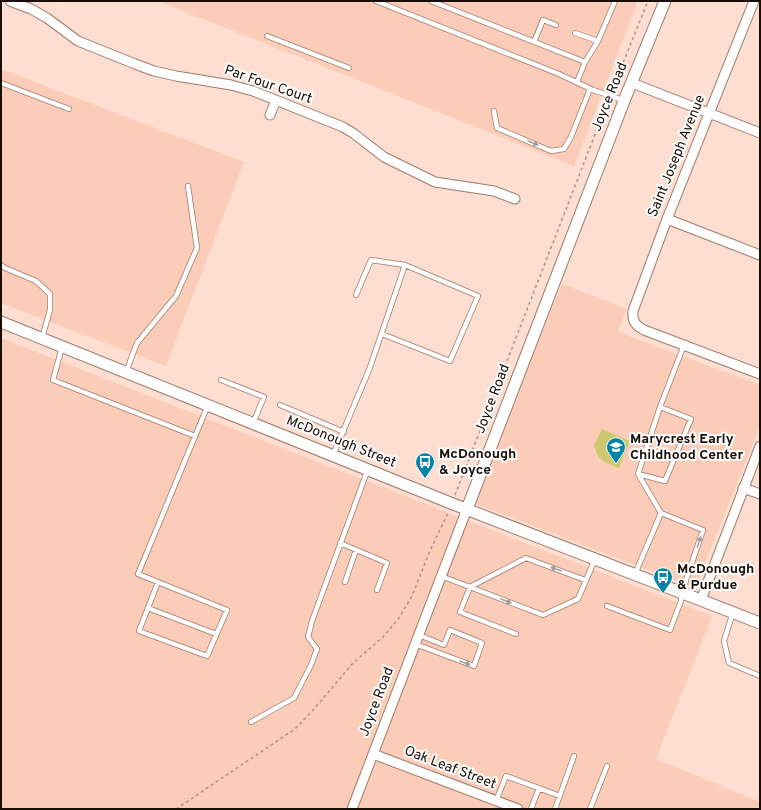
<svg xmlns="http://www.w3.org/2000/svg" width="761" height="810" font-family="Overpass,sans-serif">
<style>
.built{fill:#fbcdb8}
.green{fill:#cec871}
.lines{fill:none;stroke-linecap:round;stroke-linejoin:round}
.service-casing{stroke:#9d7a6a;stroke-width:6}
.minor-casing{stroke:#9d7a6a;stroke-width:11}
.tertiary-casing{stroke:#9d7a6a;stroke-width:13}
.path{stroke:#a99186;stroke-width:1.5;stroke-dasharray:3 3;stroke-linecap:butt}
.service{stroke:#fff;stroke-width:4.5}
.minor{stroke:#fff;stroke-width:9}
.tertiary{stroke:#fff;stroke-width:11}
.oneway{fill:#a39e9c}
.labels{text-anchor:middle;dominant-baseline:central;stroke-width:4;stroke-linejoin:round;paint-order:stroke}
.street-label{font-size:14px;fill:#190d07;stroke:#fff}
.poi-label{font-size:14px;font-weight:bold;fill:#190d07;stroke:#fff;text-anchor:start}
</style>
<rect width="100%" height="100%" fill="#fdded0"/>
<path class="built" d="M158 1H638L574 166Z
M1 69 244 162 166 366 1 303Z
M562 284 627 309 618 332 760 385V426L695 588 471 502Z
M1 338 712 616 656 759 760 802V809H1Z"/>
<path class="green" d="M602 429 630 441 619 468C603 461 599 463 594 445Z"/>
<g class="lines">
<g class="service-casing">
<path id="service" d="M376 1 559 74 593 90 623 100
M431 1 585 62 598 41 615 1
M575 33 598 41
M267 36 349 68
M534 42 543 20 556 25
M577 82 585 62
M1 83 69 109
M494 111 497 128 551 151 564 149 571 137 590 89
M1 265 5 268 36 281 50 294V310L42 338
M356 295 371 260 405 265
M62 347 53 380 195 436
M126 372 137 343 176 296 197 248 188 186
M221 380 264 397 253 423
M280 405 344 432
M333 455 369 370 405 265 478 296 450 361 382 334
M638 474 665 481 691 419 660 407
M661 513 638 474 660 407 684 345
M340 543 387 563 377 590
M441 576 543 615 578 599 595 559
M158 582 139 631 207 656 227 610 138 574 208 405
M345 582 356 550
M607 606 670 630 681 601 682 592 703 530 661 513 635 574
M148 608 216 634
M733 612 724 641 729 663 760 676
M516 634 460 612 470 587 526 558 585 580
M415 644 474 666 482 643 450 630 444 645 419 635
M251 722 294 698 311 665 317 649 308 637 312 621 368 469
M496 801 506 776 560 796
M531 809 539 788
M555 809 574 756
M590 809 607 766"/>
</g>
<g class="minor-casing">
<path id="minor" d="M10 1 31 9 47 18 78 41 135 64 154 71 176 76 231 85 253 91 343 127 353 133 384 157 435 182 494 191 515 199
M754 1 667 219 633 311C632 321 635 325 644 330L760 374
M632 83 760 133
M270 115 276 100
M667 219 760 255
M743 488 760 494
M701 600 760 446
M373 754 518 809
M352 809 467 509"/>
</g>
<g class="tertiary-casing">
<path id="tertiary" d="M1 322 453 504 760 623
M467 509 624 101 665 1"/>
</g>
<path class="path" d="M612 90 648 1
M455 495 608 101
M176 809 295 729 315 708 353 663 383 637 399 618 412 596 429 553 448 513"/>
<use href="#service" class="service"/>
<use href="#minor" class="minor"/>
<use href="#tertiary" class="tertiary"/>
</g>
<defs><path id="oneway-solid" d="M-6-.8H1V-3.2L6.5 0L1 3.2V.8H-6Z"/></defs>
<g class="oneway">
<use href="#oneway-solid" transform="translate(533 143) rotate(23)"/>
<use href="#oneway-solid" transform="translate(699 542) rotate(-71)"/>
<use href="#oneway-solid" transform="translate(556 569) rotate(-160)"/>
<use href="#oneway-solid" transform="translate(506 601) rotate(21)"/>
<use href="#oneway-solid" transform="translate(465 663) rotate(20)"/>
</g>
<defs>
<g id="school-pin" transform="scale(1)"><path d="M0 17L-7.5 6A9.5 9.5 0 1 1 7.5 6Z" fill="#0083a6" stroke="#fff"/><path d="M0-5L7-2L0 1L-7-2ZM-4 1L0 2.5L4 1V4Q0 6-4 4Z" fill="#fff"/></g>
<g id="bus-pin" transform="scale(1)"><path d="M0 17L-7.5 6A9.5 9.5 0 1 1 7.5 6Z" fill="#0083a6" stroke="#fff"/><path d="M-5-6H5V4H4V6H2V4H-2V6H-4V4H-5ZM-3.5-4V0h7V-4ZM-3.5 1.2v1.5H-2V1.2ZM2 1.2v1.5H3.5V1.2Z" fill="#fff"/></g>
</defs>
<g fill-rule="evenodd">
<use href="#school-pin" x="616" y="447"/>
<use href="#bus-pin" x="425" y="462"/>
<use href="#bus-pin" x="663" y="577"/>
</g>
<g class="labels">
<g class="street-label">
<text transform="translate(268 85) rotate(19)">Par Four Court</text>
<text transform="translate(610 97) rotate(-68)">Joyce Road</text>
<text transform="translate(677 156) rotate(-68)">Saint Joseph Avenue</text>
<text transform="translate(493 399) rotate(-69)">Joyce Road</text>
<text transform="translate(341 442) rotate(22)">McDonough Street</text>
<text transform="translate(377 702) rotate(-69)">Joyce Road</text>
<text transform="translate(450 768) rotate(21)">Oak Leaf Street</text>
</g>
<g class="poi-label">
<text x="630" y="439">Marycrest Early<tspan x="630" dy="16">Childhood Center</tspan></text>
<text x="439" y="454">McDonough<tspan x="439" dy="16">&amp; Joyce</tspan></text>
<text x="677" y="569">McDonough<tspan x="677" dy="16">&amp; Purdue</tspan></text>
</g>
</g>
<rect width="761" height="810" fill="none" stroke="#190d07" stroke-width="4"/>
</svg>
